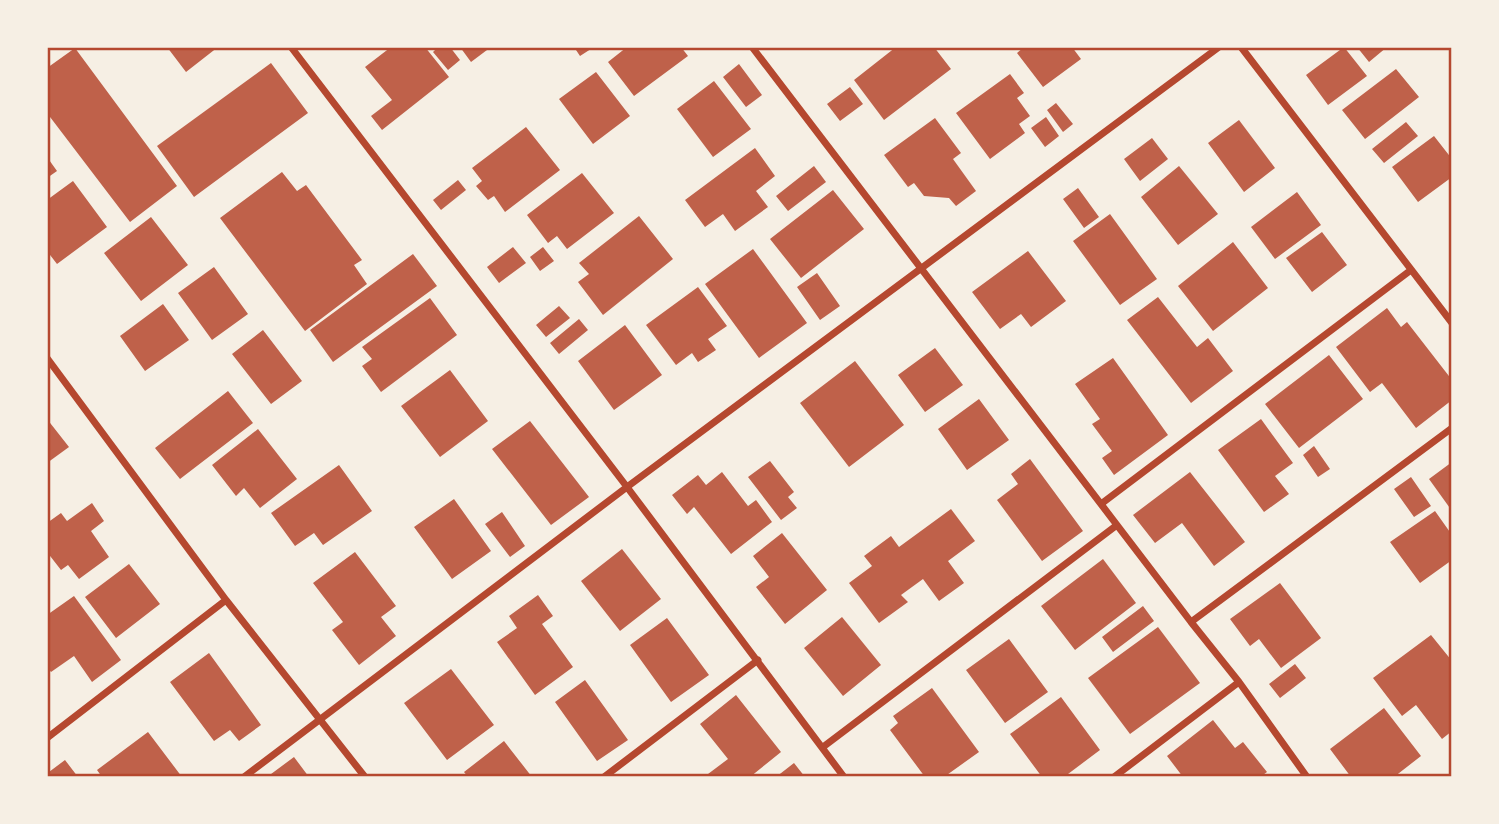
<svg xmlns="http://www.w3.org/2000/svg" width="1499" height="824" font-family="Manrope,sans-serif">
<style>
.building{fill:#bf614a}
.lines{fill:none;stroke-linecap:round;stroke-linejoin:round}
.minor{stroke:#b5482f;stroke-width:7}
.neatline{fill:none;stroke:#b5482f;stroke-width:2.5}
</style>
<rect width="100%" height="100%" fill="#f6efe4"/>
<path class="building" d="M167 47H218L186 72Z
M391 47H425L449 77 382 130 371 116 392 100 365 67Z
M438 47H450L460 60 448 70 433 52Z
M460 47H491L471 62Z
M574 47H594L580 56Z
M627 47H681L688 56 634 96 608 62Z
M896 47H934L951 69 884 120 854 80Z
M1024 47H1072L1081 59 1043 87 1017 53Z
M1344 47 1367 76 1328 105 1306 75Z
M1357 47H1387L1369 62Z
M75 48 177 186 130 222 47 113V68Z
M271 63 308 113 194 197 157 146Z
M739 64 762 95 746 107 723 77Z
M1396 69 1419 97 1365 139 1342 110Z
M596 72 630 116 593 144 559 99Z
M1010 74 1024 93 1017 98 1030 116 1019 124 1025 133 990 159 956 113Z
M714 81 751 129 713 157 677 109Z
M850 87 863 104 840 121 827 104Z
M1056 103 1073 124 1063 132 1047 110Z
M1046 117 1059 136 1045 147 1031 128Z
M935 118 961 153 953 159 976 191 956 206 949 198 924 196 914 183 908 187 884 155Z
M1239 120 1275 168 1244 192 1208 143Z
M1406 122 1418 136 1384 163 1372 149Z
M526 127 560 170 505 212 494 196 488 200 476 186 482 181 472 168Z
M1434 136 1452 159V177L1418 202 1392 167Z
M1152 138 1168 159 1140 181 1124 159Z
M755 148 775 176 756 191 768 207 735 231 723 214 705 227 685 200Z
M47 157 57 171 47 178Z
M814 166 826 182 788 211 776 196Z
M1179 166 1218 214 1178 245 1141 197Z
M282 172 297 191 306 185 362 260 354 265 367 284 305 331 220 218Z
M582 173 614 213 567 249 557 236 548 243 527 215Z
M458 180 466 190 441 210 433 200Z
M73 181 107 227 57 264 47 251V200Z
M1078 188 1099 217 1084 228 1063 199Z
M833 190 864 229 801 278 770 239Z
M1297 192 1321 225 1275 259 1251 227Z
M1110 214 1157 279 1120 305 1073 241Z
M639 216 673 259 603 315 578 282 589 274 579 263Z
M151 217 188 265 141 301 104 253Z
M1322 232 1347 265 1312 292 1286 258Z
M1233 242 1268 288 1213 331 1178 286Z
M513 247 526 263 499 283 487 267Z
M543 247 554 261 540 271 530 257Z
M753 249 807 323 759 358 705 284Z
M1028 251 1066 301 1031 327 1021 314 1000 329 972 292Z
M413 254 437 286 333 362 310 330Z
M214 267 248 314 212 340 178 293Z
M817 273 840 306 820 320 797 287Z
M698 287 727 326 708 339 716 350 698 362 692 353 676 365 646 325Z
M1158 297 1197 347 1208 338 1233 371 1191 403 1127 320Z
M430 298 457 335 381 392 362 366 372 359 362 347Z
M163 304 189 340 145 371 120 336Z
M559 306 570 318 546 337 536 325Z
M1387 308 1401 327 1407 322 1452 380V400L1416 428 1382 383 1370 392 1336 347Z
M579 319 588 330 559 354 550 343Z
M625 325 662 375 614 410 578 361Z
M263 330 302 381 271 404 232 354Z
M935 348 963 385 925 412 898 375Z
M1329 355 1363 399 1299 448 1265 404Z
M1113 358 1168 435 1114 475 1102 458 1112 451 1092 424 1100 419 1075 384Z
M855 361 904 425 849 467 800 403Z
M450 370 488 421 440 457 401 406Z
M228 391 253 423 180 479 155 448Z
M979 399 1009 440 967 470 938 429Z
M47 419 69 447 47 463Z
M1261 419 1293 463 1275 476 1289 494 1264 512 1218 450Z
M530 421 589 497 551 525 492 449Z
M258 429 297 479 260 508 244 488 236 496 212 465Z
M1314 446 1330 469 1318 477 1303 455Z
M1030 459 1083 531 1042 561 997 500 1018 484 1011 474Z
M770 461 794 492 788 497 797 508 781 520 748 477Z
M1452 462V511L1429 479Z
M339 465 372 511 323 545 314 533 295 546 271 513Z
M722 472 748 506 756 500 772 522 731 554 694 507 687 514 672 495 698 475 706 485Z
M1190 472 1245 542 1214 566 1182 523 1155 543 1133 515Z
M1411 477 1431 506 1414 517 1394 489Z
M454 499 491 551 452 579 414 527Z
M92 503 104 521 91 531 109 557 79 579 68 565 61 570 47 552V523L61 513 67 521Z
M951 509 975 541 948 561 964 583 939 601 923 579 901 595 908 602 879 623 849 583 872 566 864 556 891 536 899 547Z
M1435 511 1452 535V560L1420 583 1390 542Z
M502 512 525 546 510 557 485 524Z
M782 533 827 590 785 624 756 587 769 577 753 556Z
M622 549 661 599 620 631 581 581Z
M355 552 396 606 381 617 396 636 359 665 332 630 343 622 313 583Z
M1103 559 1136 603 1075 650 1041 606Z
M129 564 160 604 116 638 85 597Z
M1280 583 1321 638 1281 668 1259 639 1250 646 1230 619Z
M538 595 553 616 542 624 573 667 535 695 497 642 517 628 509 616Z
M74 596 121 660 92 682 74 656 51 672 47 667V615Z
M1143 606 1154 621 1113 652 1102 637Z
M842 617 881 665 843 696 804 648Z
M667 618 709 675 671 702 630 645Z
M1158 627 1200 683 1130 734 1088 678Z
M1431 635 1452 661V731L1442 739 1416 705 1402 716 1373 678Z
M1009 639 1048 692 1005 723 966 670Z
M209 653 261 725 239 741 230 730 214 741 170 682Z
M1295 664 1306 678 1280 698 1269 684Z
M451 669 494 725 447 760 404 703Z
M585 680 628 740 597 761 555 702Z
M932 688 979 752 944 777H925L890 730 898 723 893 716Z
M736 695 781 752 750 777H710L708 774 728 759 700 724Z
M1061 697 1100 750 1064 777H1042L1010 734Z
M1384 708 1421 756 1394 777H1351L1330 749Z
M1213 720 1235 748 1243 742 1267 772 1260 777H1183L1167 756Z
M148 732 182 777H102L97 770Z
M504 741 532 777H468L464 772Z
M294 757 309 777H267Z
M65 760 78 777H52L49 772Z
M794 763 805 777H776Z"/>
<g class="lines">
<path class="minor" d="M291 47 627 487 844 777
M752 47 1191 622 1239 682 1307 777
M1241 47 1452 323
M47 358 226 600 365 777
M1101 504 1411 270
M1191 622 1452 428
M47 738 226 600
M823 747 1117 525
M244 777 627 487 1219 47
M604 777 758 660
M1114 777 1239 682
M1451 777 1452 776"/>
</g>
<rect width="1499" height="824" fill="none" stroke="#f6efe4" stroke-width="98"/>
<rect x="49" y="49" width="1401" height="726" class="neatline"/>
</svg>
